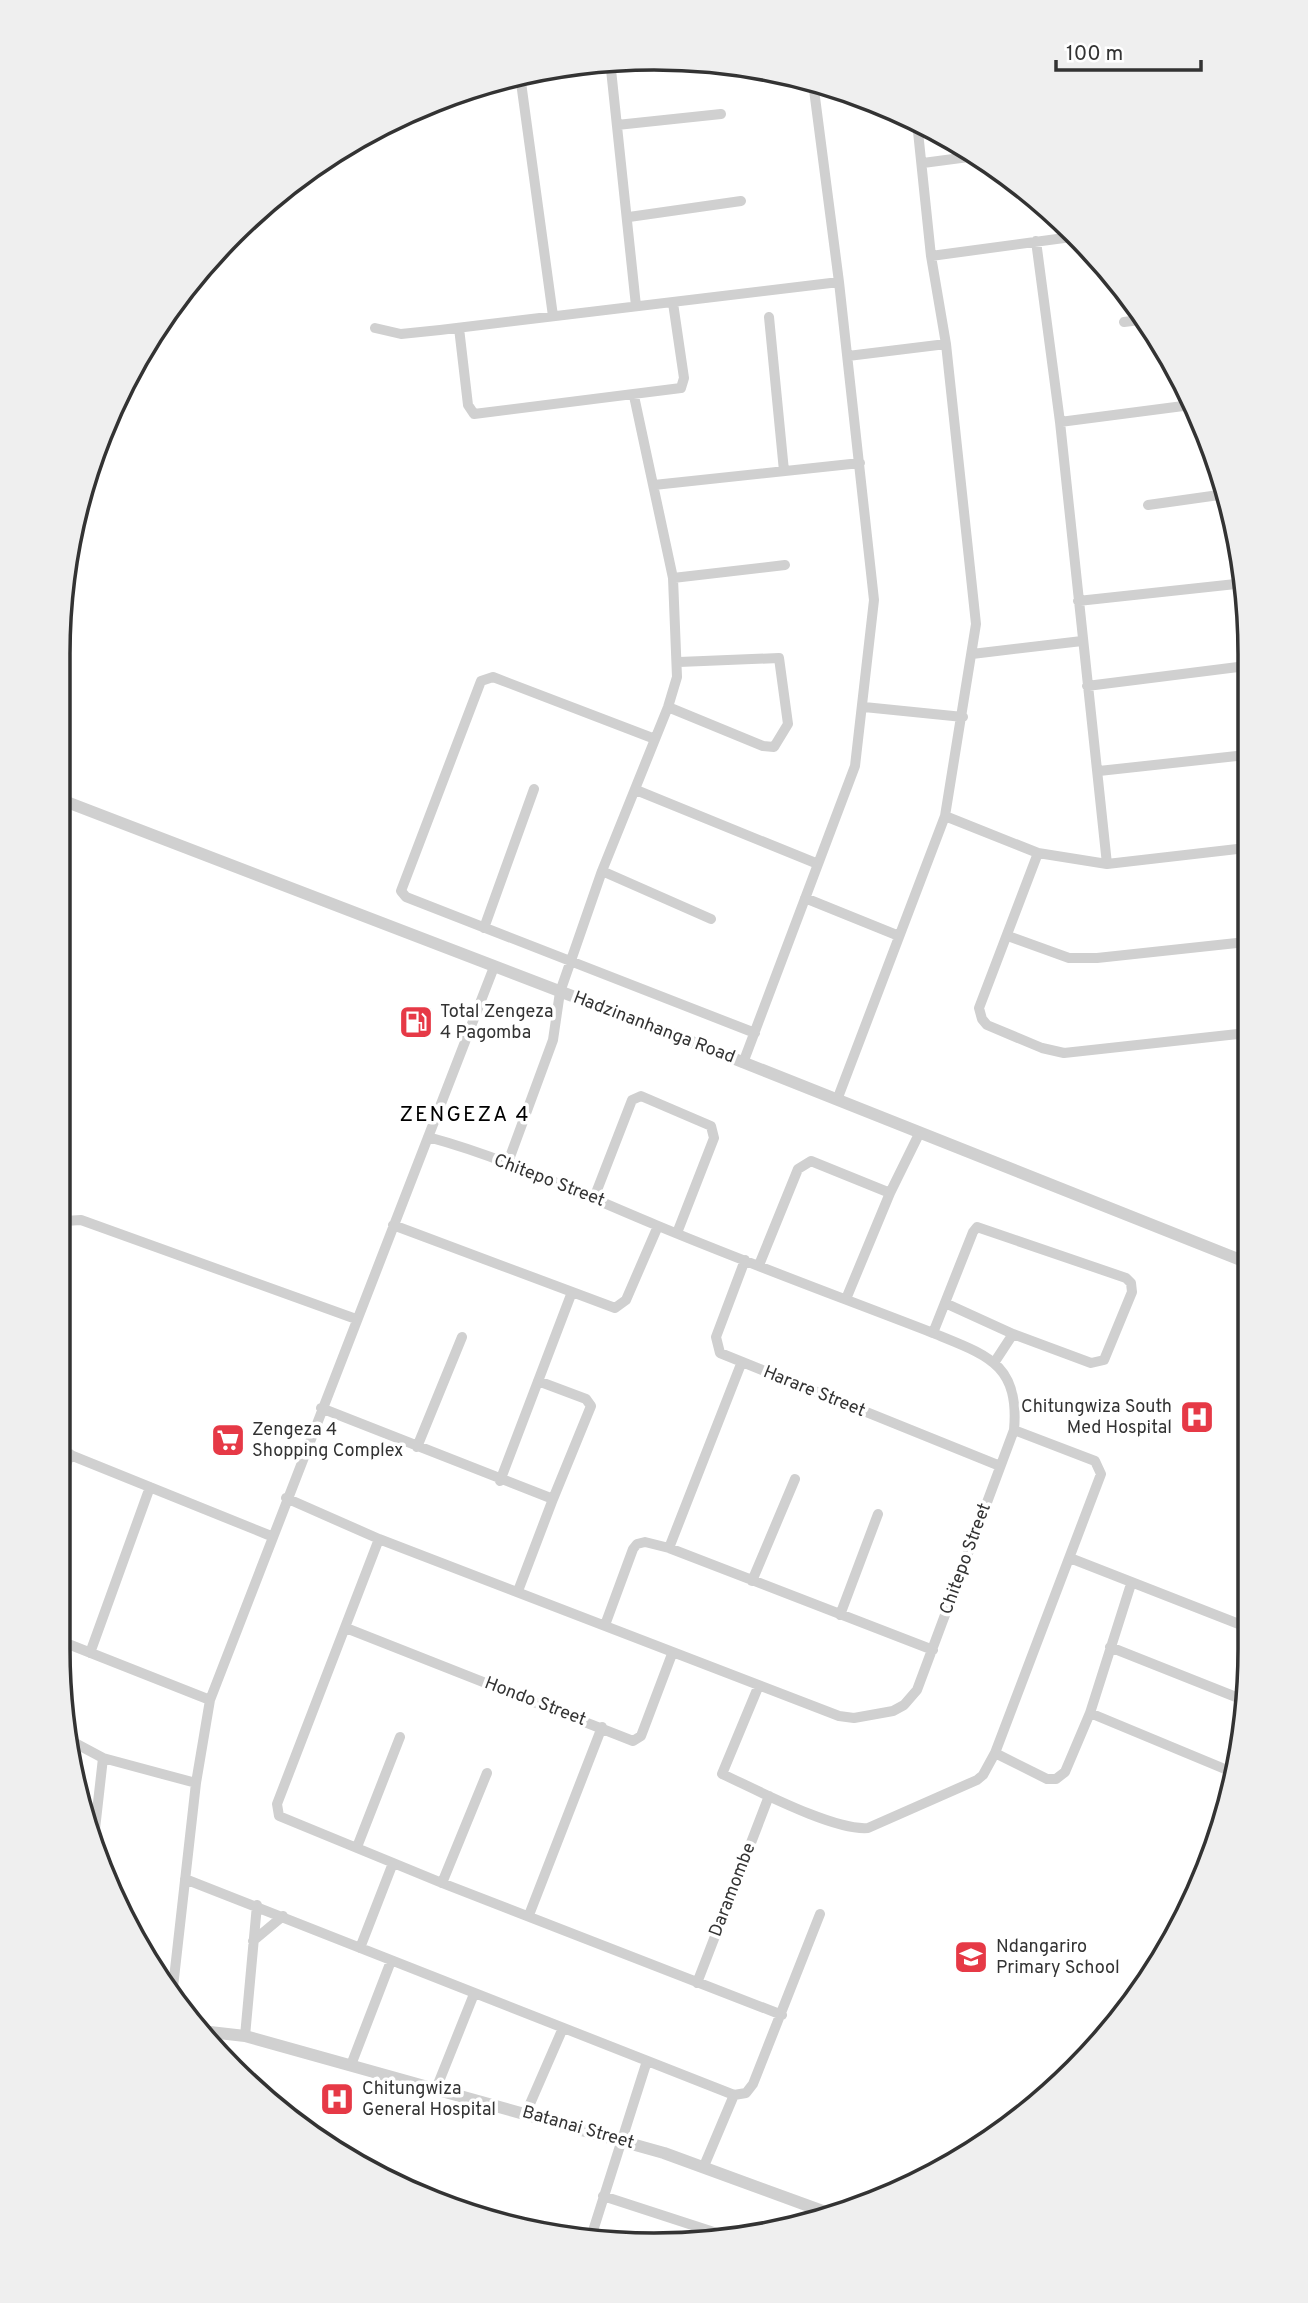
<svg xmlns="http://www.w3.org/2000/svg" width="1308" height="2303" font-family="Overpass,sans-serif">
<style>
.lines{fill:none;stroke-linecap:round;stroke-linejoin:round}
.minor{stroke:#d0d0d0;stroke-width:10}
.tertiary{stroke:#d0d0d0;stroke-width:12}
.labels{text-anchor:middle;dominant-baseline:central;stroke-width:7;stroke-linejoin:round;paint-order:stroke}
.poi-label{font-size:18px;fill:#333;stroke:#fff;text-anchor:start}
.street-label{font-size:18px;fill:#333;stroke:#fff}
.quarter-label{font-size:21px;letter-spacing:2px;fill:#000;stroke:#fff}
.rim{fill:none;stroke:#333;stroke-width:3.5}
</style>
<rect width="100%" height="100%" fill="#fff"/>
<g class="lines">
<path class="minor" d="M610 60 636 306
M520 75 553 316
M617 125 721 114
M923 163 976 156
M629 217 741 201
M1036 241 1060 422 1107 864
M931 256 1079 236
M769 317 784 471
M1124 322 1147 319
M375 328 401 334 440 330 839 282
M459 328 468 405 474 414 681 388 684 378 673 303
M848 356 946 344
M1060 422 1191 405
M654 485 860 463
M1148 505 1226 494
M673 578 785 565
M1078 601 1245 583
M972 654 1082 641
M1087 686 1246 666
M668 707 763 746 774 747 788 724 779 658 679 662
M864 707 963 717
M655 739 493 677 481 681 401 891 406 897 755 1033
M1099 771 1246 755
M636 790 818 864
M945 816 1038 853 1107 864 1246 848
M1038 853 979 1008 982 1019 987 1025 1042 1048 1064 1053 1247 1033
M602 871 711 919
M805 898 899 936
M484 928 534 789
M1008 936 1069 958H1097L1246 942
M743 1063 855 766 874 600 839 282 813 82
M837 1100 945 816 976 624 946 344 931 256 917 122
M507 1165 553 1040 560 992 602 871 668 707 677 677 673 578 634 396
M594 1198 632 1100 641 1096 711 1126 714 1138 677 1233
M393 1225 615 1308 626 1300 658 1226
M58 1229 65 1221 81 1220 356 1319
M745 1260 716 1337 720 1353 1000 1466
M759 1265 798 1169 811 1161 890 1193
M846 1299 890 1193 920 1132
M945 1303 1013 1334
M933 1333 973 1232 977 1227 1126 1278 1131 1283 1132 1292 1104 1360 1091 1363 1013 1334 994 1363
M538 1381 586 1399 591 1406 553 1499
M321 1408 553 1499 518 1591
M417 1447 462 1337
M58 1450 271 1536
M500 1481 572 1292
M58 1487 70 1454
M286 1498 379 1539 839 1716 854 1718 893 1711 904 1705 917 1690 1014 1430C1020 1363 986 1355 933 1333 840 1297 747 1263 656 1225 581 1194 506 1158 428 1137
M379 1539 277 1804 279 1816 442 1883 782 2015
M669 1548 741 1364
M1070 1558 1249 1628
M752 1581 795 1479
M840 1615 878 1514
M605 1625 633 1549 637 1544 645 1542 669 1548 933 1650
M346 1628 633 1741 641 1736 672 1654
M58 1640 210 1700
M1110 1647 1246 1701
M90 1653 150 1487
M759 1685 722 1774C755 1789 834 1831 868 1828L977 1780 983 1775 995 1753 1101 1474 1095 1461 1014 1430
M1090 1713 1232 1772
M73 1742 103 1758 196 1783
M995 1753 1047 1779H1056L1065 1772 1090 1713 1131 1584
M93 1847 103 1758
M357 1847 400 1737
M185 1879 734 2095 704 2166
M442 1883 487 1773
M529 1915 602 1727
M253 1941 283 1916
M360 1948 393 1863
M697 1983 769 1796
M172 1996 196 1783 210 1700 494 967
M245 2036 257 1905
M351 2065 391 1961
M436 2089 474 1994
M734 2095 746 2093 753 2084 820 1914
M526 2113 563 2028
M603 2196 726 2236
M592 2234 647 2061"/>
<path class="tertiary" d="M59 799 692 1042 1248 1263
M201 2031 245 2036 664 2153 828 2213"/>
</g>
<defs>
<g id="fuel-square" transform="scale(1.75)"><rect x="-9" y="-9" width="18" height="18" rx="4" fill="#e63946" stroke="#fff"/><path d="M-5.5-6h7V0h2V4h1.3V-2.5L3-4.5l.8-.8L6-3V5H2.5V1h-1V6h-7ZM-4.2-4.7v3.2H.2V-4.7Z" fill="#fff"/></g>
<g id="hospital-square" transform="scale(1.75)"><rect x="-9" y="-9" width="18" height="18" rx="4" fill="#e63946" stroke="#fff"/><path d="M-5-5h3v3.5h4V-5h3V5h-3V1.5h-4V5h-3Z" fill="#fff"/></g>
<g id="supermarket-square" transform="scale(1.75)"><rect x="-9" y="-9" width="18" height="18" rx="4" fill="#e63946" stroke="#fff"/><path d="M-6-5.5h2.5l.6 2H6L4.5 2H-2.5L-4.4-4H-6ZM-1.5 3.2a1.3 1.3 0 1 0 .1 0ZM3 3.2a1.3 1.3 0 1 0 .1 0Z" fill="#fff"/></g>
<g id="school-square" transform="scale(1.75)"><rect x="-9" y="-9" width="18" height="18" rx="4" fill="#e63946" stroke="#fff"/><path d="M0-5L7-2L0 1L-7-2ZM-4 1L0 2.5L4 1V4Q0 6-4 4Z" fill="#fff"/></g>
</defs>
<g fill-rule="evenodd">
<use href="#fuel-square" x="416" y="1022"/>
<use href="#hospital-square" x="1197" y="1417"/>
<use href="#supermarket-square" x="228" y="1440"/>
<use href="#school-square" x="971" y="1957"/>
<use href="#hospital-square" x="337" y="2099"/>
</g>
<g class="labels">
<g class="poi-label">
<text x="440" y="1012">Total Zengeza<tspan x="440" dy="21">4 Pagomba</tspan></text>
<text x="1172" y="1407" text-anchor="end">Chitungwiza South<tspan x="1172" dy="21">Med Hospital</tspan></text>
<text x="252" y="1430">Zengeza 4<tspan x="252" dy="21">Shopping Complex</tspan></text>
<text x="996" y="1947">Ndangariro<tspan x="996" dy="21">Primary School</tspan></text>
<text x="362" y="2089">Chitungwiza<tspan x="362" dy="21">General Hospital</tspan></text>
</g>
<g class="street-label">
<text transform="translate(654 1028) rotate(21)">Hadzinanhanga Road</text>
<text transform="translate(549 1181) rotate(21)">Chitepo Street</text>
<text transform="translate(814 1392) rotate(22)">Harare Street</text>
<text transform="translate(966 1559) rotate(-70)">Chitepo Street</text>
<text transform="translate(535 1702) rotate(21)">Hondo Street</text>
<text transform="translate(733 1890) rotate(-69)">Daramombe</text>
<text transform="translate(578 2128) rotate(16)">Batanai Street</text>
</g>
<g class="quarter-label">
<text x="465" y="1115">ZENGEZA 4</text>
</g>
</g>
<path d="M0 0H1308V2303H0ZM654 70H654A584 584 0 0 1 1238 654V1649A584 584 0 0 1 654 2233H654A584 584 0 0 1 70 1649V654A584 584 0 0 1 654 70Z" fill="#efefef" fill-rule="evenodd"/>
<path class="rim" d="M654 70H654A584 584 0 0 1 1238 654V1649A584 584 0 0 1 654 2233H654A584 584 0 0 1 70 1649V654A584 584 0 0 1 654 70Z"/>
<path d="M1056 60v10h145v-10" fill="none" stroke="#333333" stroke-width="3.5"/>
<text x="1066" y="60" font-size="21" fill="#333333" stroke="#ffffff" stroke-width="5" paint-order="stroke">100 m</text>
</svg>
